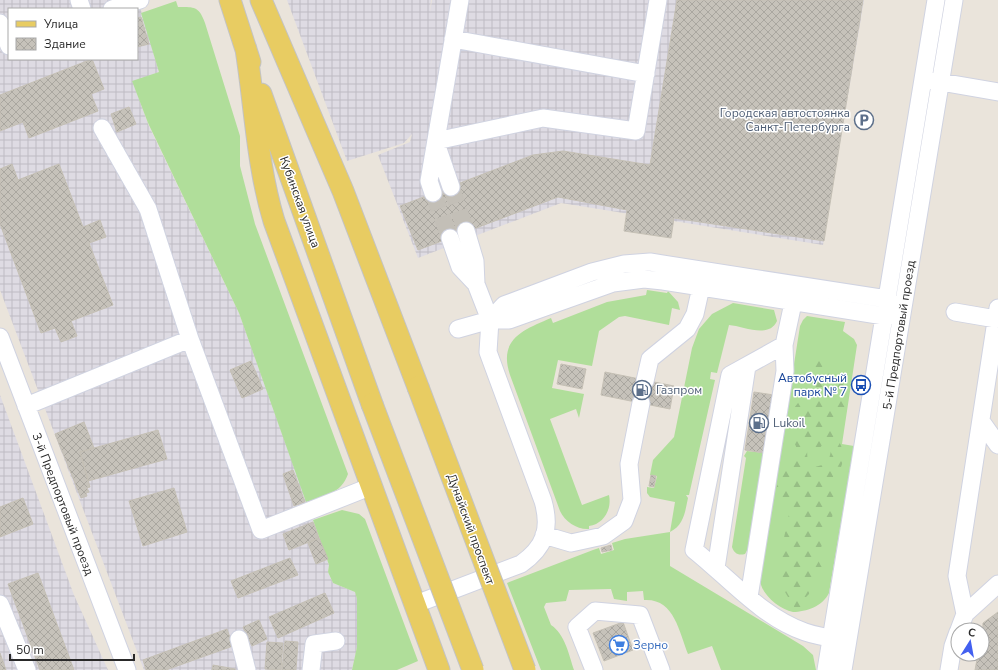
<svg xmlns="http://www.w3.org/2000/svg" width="998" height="670" font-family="'Nunito Sans',sans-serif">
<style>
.industrial{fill:url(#industrial-grid);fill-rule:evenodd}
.grass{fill:#b0de9a}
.forest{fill:url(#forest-firs)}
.building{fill:url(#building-cross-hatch);stroke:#c5c0b5}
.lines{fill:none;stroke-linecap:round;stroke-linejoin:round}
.minor-tunnel{stroke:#c3bfb7;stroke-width:17;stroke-dasharray:17 8;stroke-linecap:butt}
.minor-casing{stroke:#d0d3e1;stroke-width:19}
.major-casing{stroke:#c3c3c3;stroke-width:23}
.minor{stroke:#fff;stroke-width:17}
.major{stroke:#e8cc62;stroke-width:21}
.major-bridge-casing{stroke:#c3c3c3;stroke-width:23;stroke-linecap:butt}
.major-bridge{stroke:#e8cc62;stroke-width:21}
.labels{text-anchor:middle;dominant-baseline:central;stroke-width:3;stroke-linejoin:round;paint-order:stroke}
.service-label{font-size:12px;fill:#4e5e75;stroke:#fff;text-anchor:start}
.street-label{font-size:12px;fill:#292929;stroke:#fff}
.transit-label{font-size:12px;fill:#164399;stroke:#fff;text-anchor:end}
.shop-label{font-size:12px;fill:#366cbe;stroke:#fff;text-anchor:start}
</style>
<defs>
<pattern id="industrial-grid" width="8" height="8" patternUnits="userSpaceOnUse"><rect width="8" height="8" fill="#dedbe3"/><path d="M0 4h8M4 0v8" fill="none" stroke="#bebcc3"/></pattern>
<pattern id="forest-firs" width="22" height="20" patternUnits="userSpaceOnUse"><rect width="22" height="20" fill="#b0de9a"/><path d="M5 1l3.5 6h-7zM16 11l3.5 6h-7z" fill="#97be85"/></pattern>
<pattern id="building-cross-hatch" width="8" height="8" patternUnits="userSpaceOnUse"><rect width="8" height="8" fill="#c6c2ba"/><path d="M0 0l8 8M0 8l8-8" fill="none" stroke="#aaa7a0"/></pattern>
</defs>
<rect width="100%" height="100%" fill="#eae4db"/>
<path class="industrial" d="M0 0H138L159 72 133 82 148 124 239 313 329 565 328 572 333 583 355 592 357 599V647L352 670H144L0 290ZM9 9H137V59H9Z
M287 0H431L430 12 432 0H864L823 245 561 203 418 258 378 155 410 142 412 134 404 143 347 161Z
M0 395 74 595 108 670H0Z"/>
<path class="grass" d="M176 1 178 7C194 7 199 6 205 23L240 136V166L255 224 348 474C341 494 324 496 306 502L239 313 148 123 132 81 159 72 141 13Z
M647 290 667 293 668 291 678 302 680 310 672 308 669 325 625 316 619 317 599 331 592 366 558 360 552 388 584 394 579 418 576 409 550 419 582 505 609 495C612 509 604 524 589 526V529C578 530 565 522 560 511L510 375C498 339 523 330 551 318L553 323 607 302 646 295Z
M733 303 774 310 777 321C769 339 743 326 729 325L717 373 711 372 710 379 715 380 689 495H686L688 498C685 512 684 525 670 532V566L803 646 813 655 816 670H721L712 646 688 654C679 631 674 598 644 600L643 591 627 592V601L614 599 611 589 569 590 566 601 546 603 544 607 551 625C565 634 569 655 574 670H541L507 583 593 550 599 548 601 554 614 550 612 543 625 539 670 532 675 502 650 497 647 493V487L654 488 657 476 650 475 653 460 674 437 692 348 699 329 712 314Z
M807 316 845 322 843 331 854 339 857 345 842 444 854 446 829 593C823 606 806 612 793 612 779 609 761 594 760 580L800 326 803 320Z
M747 451 764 453 749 547 745 554C738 556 734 553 732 547L746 458 744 456Z
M342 510 359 514 365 519 418 661 397 670H352L357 647V599L355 592 333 583 328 572 329 565 313 520Z"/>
<path class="forest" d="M816 348 821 353C821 372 826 374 843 378 848 386 849 410 842 417 839 421 831 424 832 431 832 436 835 438 838 441 844 447 844 461 841 467L831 466 829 459 831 451 828 445 823 444 819 449 807 450 808 469 822 465 832 472 838 496 829 528 819 532 822 545 820 550 816 553C816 564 829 568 818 579L812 581 809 594 803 600 808 602V606L801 610 794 608 793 600 788 597 785 592 782 594 779 591V584L783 578 781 574 782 547 791 505 777 501 775 498 781 462 784 459 795 460C799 451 797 447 792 439L795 432 794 408 806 393Z"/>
<path class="building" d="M677 0H863L824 241 674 218 671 238 624 231 627 210 558 197 418 250 400 206 533 155 563 151 650 165Z
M141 17 149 44 137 47V18Z
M92 59 104 89 91 94 98 111 29 138 23 122 0 131V95Z
M129 107 136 124 117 132 111 114Z
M12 164 18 180 59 164 83 227 100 220 106 237 89 243 113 305 71 321 77 336 61 342 55 328 41 333 0 224V169Z
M251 361 263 389 242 398 230 370Z
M561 364 586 369 582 389 557 384Z
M605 372 674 386 670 409 601 395Z
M754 392 774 395 764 453 745 450Z
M84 422 94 448 80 452 90 487 87 488 89 492 86 493 87 496 81 498 55 434Z
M158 430 167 459 88 481 80 452Z
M293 470 305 502 294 506 283 474Z
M651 475 656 476 654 487 649 486Z
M174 488 187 532 143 546 129 501Z
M23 498 33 524 0 537V507Z
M313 522 319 538 289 550 283 534Z
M319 538 328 559 316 564 308 543Z
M611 545 612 550 602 552 601 548Z
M290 558 298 575 238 598 231 581Z
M38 573 74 670H40L8 584Z
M325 593 334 613 278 638 269 617Z
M998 612V670H975L978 654H982L983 623Z
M259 620 267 639 252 646 243 627Z
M623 622 633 650 604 661 593 633Z
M227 629 233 646 166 670H146L143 660Z
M285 641 298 642 296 670H282Z
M267 642 283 643 281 670 265 669Z
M0 653 6 670H0Z
M213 665 235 669V670H212Z"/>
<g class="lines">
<path class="minor-tunnel" d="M451 187 466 231
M433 193 450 238
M641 403 645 381"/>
<g class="minor-casing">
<path id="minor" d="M79 0 82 9
M112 9 140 0
M0 23 9 46
M453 39 646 74
M929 80 998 92
M102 128 148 209 190 339 261 530 372 486
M436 141 543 118 636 131 658 0
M436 143 451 187
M433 193 429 181 460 0
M450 238 460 267 476 284
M955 312 996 319
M490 320 504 305 592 272 624 264 650 262 887 299 896 307
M458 329 490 320H509L613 283 644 279 663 281 884 316 895 314
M0 337 127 670
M784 345 793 303
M645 381 650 359 687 329 695 314 701 287
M26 406 190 339
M981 421 998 445
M544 535 571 543 603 536 624 521 632 500 629 464 641 403
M716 568 747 366
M749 597 785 371 784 345 730 375 694 550C729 578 762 617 805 632 817 636 829 638 841 640
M0 604 27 670
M416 604 521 564C545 547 551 529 543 501L488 352 490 320 476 284 475 261 466 231
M965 614 998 584
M959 630 965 614 957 576 998 308
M239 639 247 670
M311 670 314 644 336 641
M594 670 577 627 595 611 640 615 661 670
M826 670 936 0
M843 670 954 0
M949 670 953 646 958 632"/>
</g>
<g class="major-casing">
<path id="major" d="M230 0 250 62
M261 0 343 191 418 387
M246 49C255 106 257 165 274 221L439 670
M261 94 372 404"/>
</g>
<use href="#minor" class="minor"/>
<use href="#major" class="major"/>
<g class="major-bridge-casing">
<path id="major-bridge" d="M418 387 525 670
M372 404 473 670"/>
</g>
<use href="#major-bridge" class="major-bridge"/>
</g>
<defs>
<g id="parking-ring" transform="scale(1)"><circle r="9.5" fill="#fff" stroke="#5c6f8a" stroke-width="1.5"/><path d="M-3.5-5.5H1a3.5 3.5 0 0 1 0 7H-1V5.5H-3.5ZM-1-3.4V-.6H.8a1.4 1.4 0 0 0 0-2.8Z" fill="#5c6f8a"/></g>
<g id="bus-ring" transform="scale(1)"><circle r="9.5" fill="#fff" stroke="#1a4fb4" stroke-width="1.5"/><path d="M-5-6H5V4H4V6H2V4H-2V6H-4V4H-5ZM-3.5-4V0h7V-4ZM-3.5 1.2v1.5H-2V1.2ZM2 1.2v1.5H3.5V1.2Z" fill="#1a4fb4"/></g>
<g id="fuel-ring" transform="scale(1)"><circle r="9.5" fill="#fff" stroke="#5c6f8a" stroke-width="1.5"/><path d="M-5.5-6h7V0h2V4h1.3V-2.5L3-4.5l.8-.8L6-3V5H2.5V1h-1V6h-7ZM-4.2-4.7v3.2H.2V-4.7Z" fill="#5c6f8a"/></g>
<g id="supermarket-ring" transform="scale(1)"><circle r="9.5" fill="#fff" stroke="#3f7fe0" stroke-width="1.5"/><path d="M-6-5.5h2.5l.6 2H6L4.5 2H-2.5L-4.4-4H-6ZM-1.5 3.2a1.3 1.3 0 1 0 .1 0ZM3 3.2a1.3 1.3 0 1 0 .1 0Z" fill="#3f7fe0"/></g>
</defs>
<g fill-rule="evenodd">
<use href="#parking-ring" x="864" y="120"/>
<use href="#bus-ring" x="861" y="385"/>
<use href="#fuel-ring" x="642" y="390"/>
<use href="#fuel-ring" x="759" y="423"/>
<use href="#supermarket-ring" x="619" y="645"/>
</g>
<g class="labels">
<g class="service-label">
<text x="850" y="113" text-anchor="end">Городская автостоянка<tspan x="850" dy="14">Санкт-Петербурга</tspan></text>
<text x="656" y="390">Газпром</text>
<text x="773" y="423">Lukoil</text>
</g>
<g class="street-label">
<text transform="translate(300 202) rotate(70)">Кубинская улица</text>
<text transform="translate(899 335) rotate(-81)">5-й Предпортовый проезд</text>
<text transform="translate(63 504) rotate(69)">3-й Предпортовый проезд</text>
<text transform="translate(471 529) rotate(70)">Дунайский проспект</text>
</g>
<g class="transit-label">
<text x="847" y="378">Автобусный<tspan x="847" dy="14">парк № 7</tspan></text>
</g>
<g class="shop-label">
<text x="633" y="645">Зерно</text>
</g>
</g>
<rect x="8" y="8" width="130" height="52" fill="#ffffff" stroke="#a9a9a9"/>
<rect x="16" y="21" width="20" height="6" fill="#e8cc62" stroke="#a9a9a9"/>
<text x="44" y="28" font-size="12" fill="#292929">Улица</text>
<rect x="16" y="38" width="20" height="12" fill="url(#building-cross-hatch)" stroke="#a9a9a9"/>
<text x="44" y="48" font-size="12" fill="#292929">Здание</text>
<g transform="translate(970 642) rotate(11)"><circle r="19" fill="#ffffff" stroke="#a9a9a9"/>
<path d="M0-3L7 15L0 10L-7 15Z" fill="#4360f0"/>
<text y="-6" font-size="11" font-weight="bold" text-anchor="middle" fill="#292929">С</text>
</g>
<path d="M10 654v6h124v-6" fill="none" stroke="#292929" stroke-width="2"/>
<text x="16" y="654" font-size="12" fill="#292929" stroke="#ffffff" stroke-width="3" paint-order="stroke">50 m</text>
</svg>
